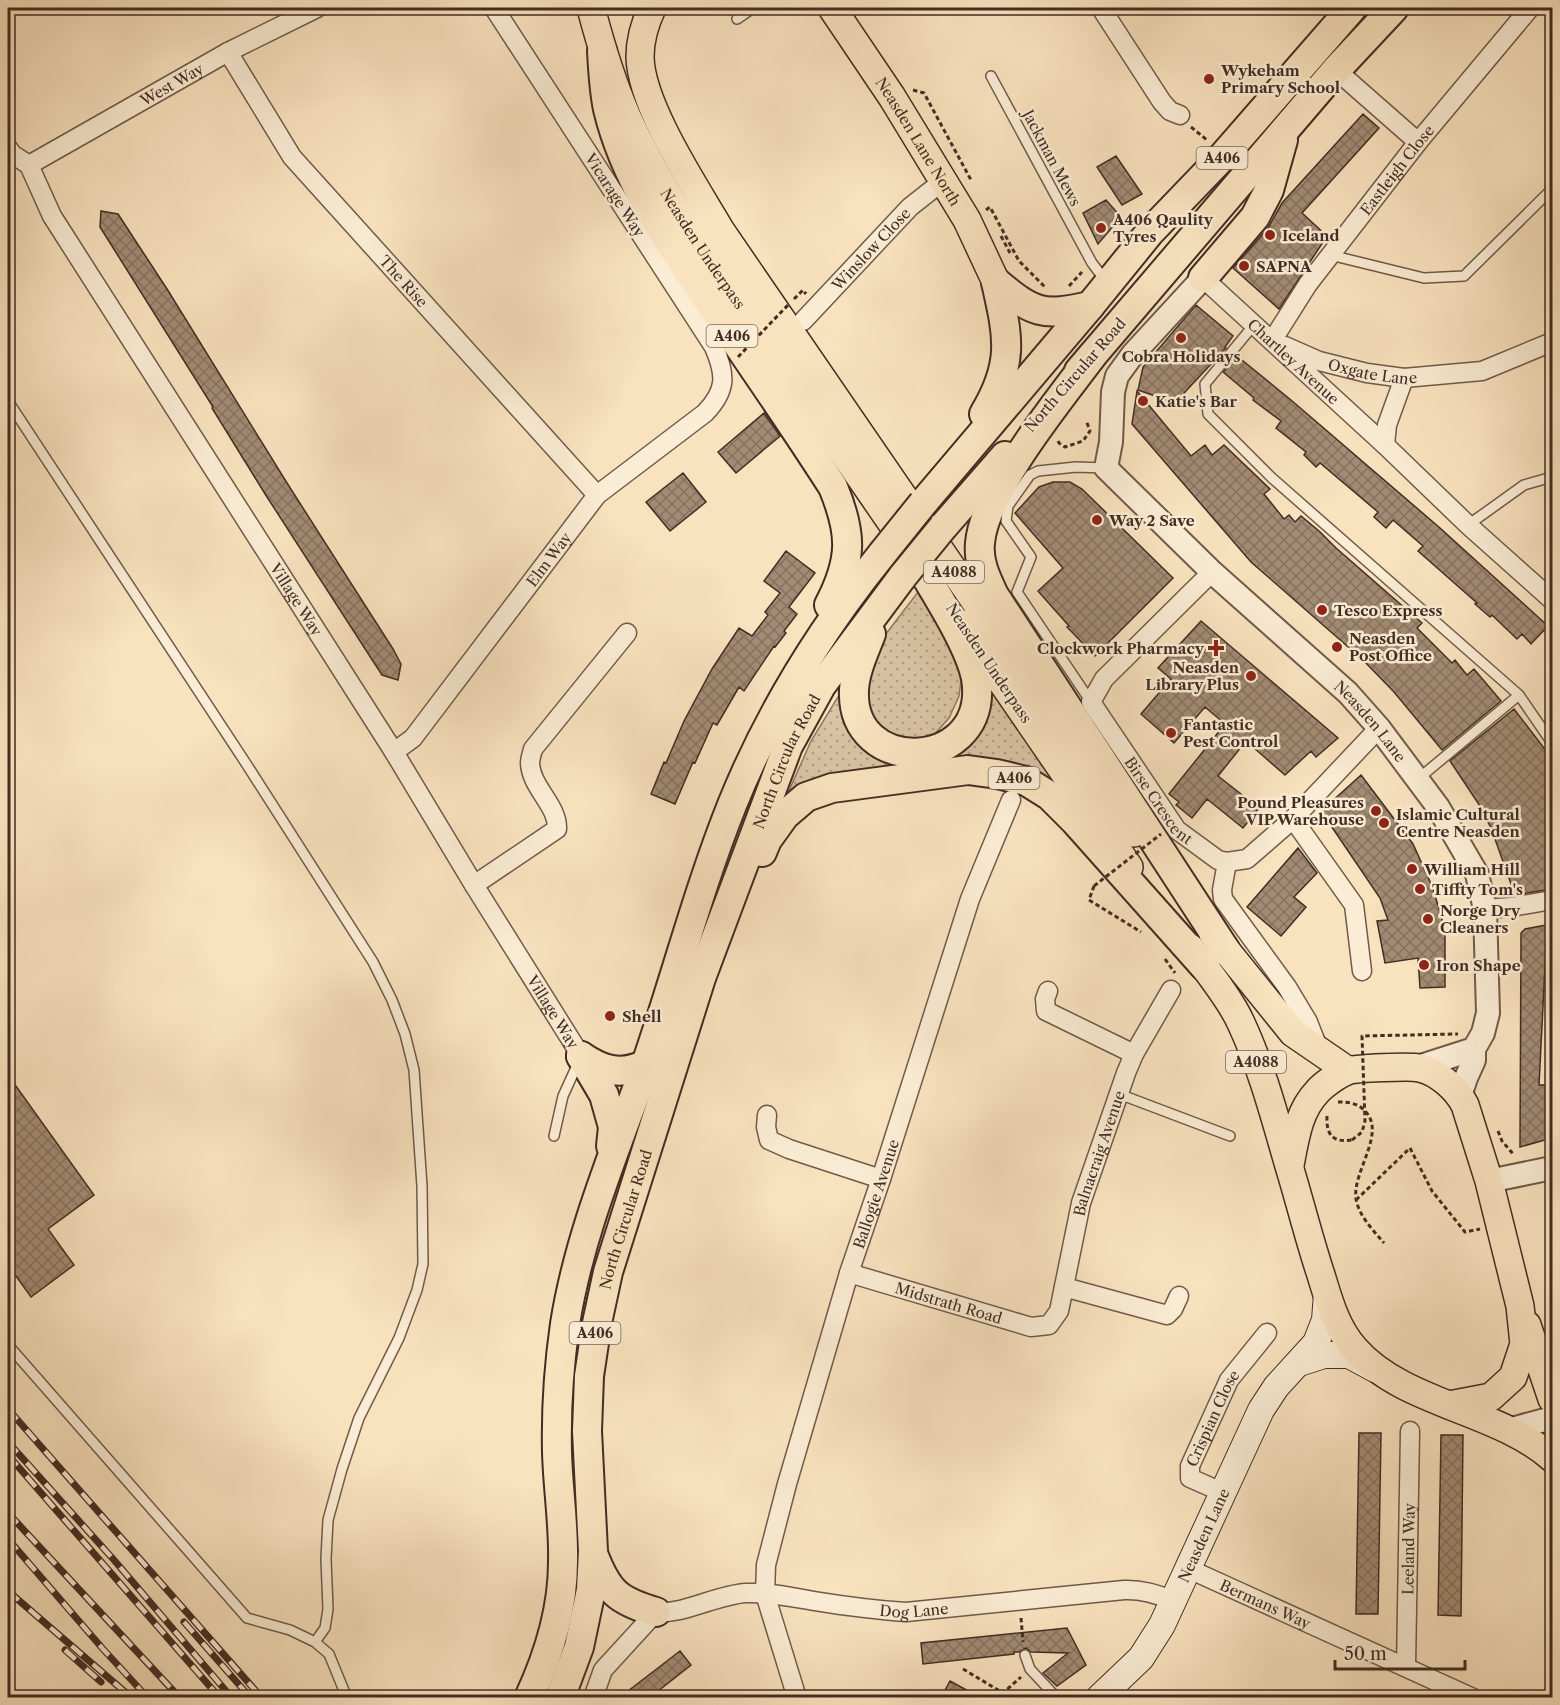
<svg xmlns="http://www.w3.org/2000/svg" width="1560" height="1705" font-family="'Libre Caslon Text',serif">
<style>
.grass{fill:url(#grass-dots);stroke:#8e7864;stroke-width:1.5}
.building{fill:url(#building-cross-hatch);stroke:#432c23;stroke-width:1.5}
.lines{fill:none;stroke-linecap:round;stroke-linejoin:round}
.service-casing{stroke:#705a4a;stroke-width:12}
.minor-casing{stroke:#705a4a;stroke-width:21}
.tertiary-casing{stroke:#705a4a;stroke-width:26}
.secondary-casing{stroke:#432c23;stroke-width:28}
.primary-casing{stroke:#432c23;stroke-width:30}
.trunk-casing{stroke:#432c23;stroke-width:32}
.path{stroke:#432c23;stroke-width:3;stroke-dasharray:4.5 3;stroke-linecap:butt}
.service{stroke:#fbedd5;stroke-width:9}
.minor{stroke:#fbedd5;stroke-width:18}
.tertiary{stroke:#fbedd5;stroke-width:22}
.secondary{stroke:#fbedd5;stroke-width:26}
.primary{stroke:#f9e3bf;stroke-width:27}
.trunk{stroke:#f9e3bf;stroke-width:28}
.rail-casing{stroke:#432c23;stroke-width:7}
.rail{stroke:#fbedd5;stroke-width:4.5;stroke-dasharray:14;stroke-linecap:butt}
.trunk-bridge-casing{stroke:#432c23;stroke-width:32;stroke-linecap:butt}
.path-bridge{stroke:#432c23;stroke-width:3;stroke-dasharray:4.5 3;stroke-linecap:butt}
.trunk-bridge{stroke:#f9e3bf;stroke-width:28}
.poi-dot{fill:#8f2418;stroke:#fbedd5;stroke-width:2}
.labels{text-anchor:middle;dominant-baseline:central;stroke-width:5;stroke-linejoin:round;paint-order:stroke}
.shield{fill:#fbedd5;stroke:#7a6658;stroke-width:1.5}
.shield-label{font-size:14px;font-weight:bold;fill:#432c23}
.poi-label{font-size:15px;font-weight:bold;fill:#432c23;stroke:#fbedd5;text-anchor:start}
.street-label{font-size:15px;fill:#432c23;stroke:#fbedd5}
</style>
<defs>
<pattern id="grass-dots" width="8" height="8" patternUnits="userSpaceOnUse" patternTransform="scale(1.5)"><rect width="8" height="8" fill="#dac4a4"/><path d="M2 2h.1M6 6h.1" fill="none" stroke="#b29f85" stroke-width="1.8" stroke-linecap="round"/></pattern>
<pattern id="building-cross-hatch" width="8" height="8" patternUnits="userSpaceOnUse" patternTransform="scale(1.5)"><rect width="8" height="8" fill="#a28b74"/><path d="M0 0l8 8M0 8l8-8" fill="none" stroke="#86725f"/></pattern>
</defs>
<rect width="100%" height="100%" fill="#f9e3bf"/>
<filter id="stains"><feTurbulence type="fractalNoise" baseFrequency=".00333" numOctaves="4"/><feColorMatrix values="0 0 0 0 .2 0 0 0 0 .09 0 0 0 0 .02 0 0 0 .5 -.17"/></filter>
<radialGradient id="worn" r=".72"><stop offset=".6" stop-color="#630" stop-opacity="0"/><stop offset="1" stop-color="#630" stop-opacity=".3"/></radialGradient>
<path class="grass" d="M918 592 957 659 961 680 959 696 949 718 933 736 903 742 872 724 864 670 879 643Z
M986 682 1054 780 1050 782 1040 775 784 802 811 741 841 692 920 764Z"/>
<path class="building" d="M1363 114 1379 128 1302 213 1327 236 1279 309 1233 268 1268 228 1282 203Z
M1116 156 1142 194 1122 205 1097 167Z
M1106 200 1121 217 1098 244 1083 213Z
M101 211 118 214 167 289 287 483 393 649 401 664 398 680 382 675 267 497 212 408 213 407 100 227Z
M1196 305 1233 336 1225 347 1226 348 1185 392 1178 404 1138 390 1143 367Z
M1237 356 1291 400 1440 528 1548 626 1531 644 1522 634 1517 639 1492 615 1490 617 1475 604 1477 603 1418 551 1423 546 1393 520 1386 528 1374 517 1378 512 1320 463 1316 467 1304 455 1306 452 1276 428 1281 421 1253 400 1254 398 1223 372Z
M1137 391 1191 456 1205 445 1212 455 1224 445 1270 489 1264 494 1284 519 1289 515 1295 522 1301 516 1319 531 1336 548 1422 623 1417 628 1452 663 1455 660 1467 675 1474 669 1501 701 1442 750 1394 692 1363 660 1251 562 1132 424Z
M764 413 780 436 736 473 718 452Z
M683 473 706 502 670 531 646 502Z
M1053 482H1070L1082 489 1173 578 1095 656 1067 627 1069 626 1038 591 1063 568 1015 513 1039 487Z
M786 551 815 573 789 607 797 614 784 631 786 633 775 647 774 646 744 691 739 687 717 725 713 723 695 763 693 762 675 804 651 794 664 762 666 763 684 721 712 669 739 628 752 636 768 615 765 612 780 593 764 581Z
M1201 621 1338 738 1316 757 1311 751 1285 775 1246 741 1218 776 1259 808 1243 828 1207 799 1192 818 1176 805 1179 802 1169 794 1225 724 1205 707 1174 743 1141 714 1171 679 1158 668Z
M1514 709 1547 752 1552 750V889L1515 895 1491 828 1478 803 1450 761Z
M1361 775 1413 844 1432 886 1441 915 1445 935V987L1420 988 1418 958 1385 963 1377 921 1388 920 1380 898 1321 811Z
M1298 848 1317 873 1294 897 1306 907 1281 936 1247 907Z
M1552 924V933L1546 947 1539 1085H1546L1552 1090V1138L1520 1147 1521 933 1525 929Z
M8 1075 94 1195 48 1229 74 1265 31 1297 8 1265Z
M1359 1433H1381L1378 1614H1356Z
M1441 1435H1463L1461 1616 1438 1615Z
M1067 1628 1086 1665 1057 1686 1043 1673 1068 1653 1031 1652 1026 1648 1019 1652H1014V1654L923 1664 921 1643Z
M680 1651 691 1665 649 1698H619Z
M950 1681 981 1698H950L943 1694Z"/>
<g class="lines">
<g class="service-casing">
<path id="service" d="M737 19 753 8
M991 76 1092 263 1105 280
M1330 255 1424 278 1464 276 1552 189
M1253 326 1205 384 1208 414 1272 478 1519 695 1418 779
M8 401 247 765 373 962 392 1000 405 1034 414 1070 422 1186 423 1264 417 1290 399 1338 359 1418 342 1469 328 1520 326 1559 328 1609 325 1628 315 1642 329 1654 347 1698
M1468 525 1524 485 1552 477
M1519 695 1552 743
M1091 702 1017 592 1031 557 1006 521 1008 506 1030 475 1038 471 1076 467 1106 468
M1119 1094 1230 1136
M554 1136 563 1096 579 1061
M8 1345 247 1618 290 1630 315 1642
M1025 1655 1030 1669 1057 1698"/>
</g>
<g class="minor-casing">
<g id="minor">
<path d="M1101 8 1162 102 1170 111 1180 115"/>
<path id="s1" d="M228 52 292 157 597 495"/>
<path d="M1336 70 1418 142"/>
<path id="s2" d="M8 148 12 154 29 165 52 216 394 752 474 885 581 1056"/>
<path id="s3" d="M29 165 228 52 317 8"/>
<path id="s4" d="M1203 278 1385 445 1468 525 1552 600"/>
<path id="s5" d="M803 321 910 207 943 181"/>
<path id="s6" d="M1272 341 1308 284 1418 142 1530 8"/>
<path id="s7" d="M1285 346 1319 361 1367 373 1404 378 1482 371 1552 342"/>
<path d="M1385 445 1387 425 1404 378"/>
<path id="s8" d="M1212 572 1104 679 1091 702 1177 830 1218 860 1227 862 1247 859 1293 819 1379 728"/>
<path id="s9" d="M394 752 413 738 597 495 705 413C727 390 726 375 714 347L494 8"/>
<path d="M1293 819 1354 905 1362 971"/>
<path d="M1227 862 1222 890 1223 899 1287 987 1308 1022 1319 1050"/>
<path d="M474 885 557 829C558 805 531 788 530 763 530 759 532 753 533 749L627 633"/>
<path d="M1485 909 1511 907 1552 900"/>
<path d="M1048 991 1045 999 1046 1011 1134 1054"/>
<path d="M767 1115 766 1127 769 1140 789 1149 881 1179"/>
<path id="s10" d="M849 1273 1031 1327 1049 1325 1059 1311 1081 1203 1126 1073 1134 1054 1171 990"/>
<path d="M1064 1287 1167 1315 1173 1309 1179 1296"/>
<path id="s11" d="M1224 1493 1190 1478V1466L1229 1380 1267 1333"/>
<path id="s12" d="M1189 1569 1473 1698"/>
<path id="s13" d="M1406 1667 1410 1431"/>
<path id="s14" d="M593 1698 603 1670 656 1612C687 1614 715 1595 746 1593 768 1592 792 1597 814 1601 845 1606 875 1610 906 1612L1124 1590C1142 1589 1158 1595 1175 1601"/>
<path id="s15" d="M797 1698 765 1594 766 1565 787 1484 849 1273 881 1179 970 899 1011 800"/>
</g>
</g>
<g class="tertiary-casing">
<g id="tertiary">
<path id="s16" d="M1203 278 1133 354 1117 376 1113 392 1111 442 1106 468 1212 572 1348 693 1379 728 1438 807 1477 874 1485 909 1488 1013 1483 1033 1474 1049V1060L1466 1078 1460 1096"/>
<path d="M1418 1067 1474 1049"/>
<path d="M1489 1181 1552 1168"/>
<path d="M1508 1430 1552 1418"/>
</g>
</g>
<g class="secondary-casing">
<g id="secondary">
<path d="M1299 1363 1324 1355H1349L1375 1369"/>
<path id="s17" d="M1099 1698 1141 1658 1162 1625 1261 1410 1276 1387 1316 1343 1325 1320 1327 1294"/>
</g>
</g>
<g class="primary-casing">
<g id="primary">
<path id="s18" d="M591 8C601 46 612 83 628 119 665 200 719 273 769 346 817 414 864 483 911 551"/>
<path d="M652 8C645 23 640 39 640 57 641 106 696 188 721 231L1134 833"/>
<path id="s19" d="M832 8 892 97 967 220 996 282"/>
<path d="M962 624 1129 867"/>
<path d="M1213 934 1293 1033 1347 1070"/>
<path d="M1190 948C1206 969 1231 1000 1241 1023 1262 1068 1275 1118 1289 1166 1300 1202 1309 1239 1321 1275 1329 1301 1336 1328 1355 1349 1403 1404 1498 1410 1552 1458"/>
<path d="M1290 1165C1295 1140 1298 1112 1317 1092 1323 1085 1337 1075 1347 1071 1355 1068 1411 1066 1420 1068 1438 1072 1457 1089 1465 1105L1489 1181 1520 1306 1524 1344 1513 1377 1491 1397 1449 1405"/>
<path d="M1527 1325 1552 1399"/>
</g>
</g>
<g class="trunk-casing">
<g id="trunk">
<path d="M602 51C603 70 604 90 608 109 626 185 676 253 719 317 757 373 796 429 833 487 852 533 853 559 829 605"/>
<path d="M1203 278 1255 217 1269 190 1283 140"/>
<path d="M996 282C1033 313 1042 317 1090 306"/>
<path d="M1092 356C1060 399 984 491 980 543 978 562 986 578 994 595L1226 951"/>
<path d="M1079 371 1336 70 1394 8"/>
<path d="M984 414C1015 363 1008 336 996 282"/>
<path d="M923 503 1090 306 1150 232 1224 155 1352 8"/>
<path d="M943 527 1005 456"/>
<path d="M871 634C864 652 855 671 854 690 850 776 982 772 977 687 976 651 926 579 907 545"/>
<path d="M762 852 767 840 785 815 806 797 832 788 968 770 997 774 1026 781 1050 796 1075 821 1204 966"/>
<path d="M581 1056 604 1095 613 1127 611 1146"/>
<path d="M581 1056C603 1071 621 1076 646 1064"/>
<path d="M594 1556C608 1592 618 1601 656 1612"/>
<path d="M529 1698C549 1655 563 1609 563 1562 564 1525 558 1489 557 1452 556 1409 559 1366 565 1324 579 1235 615 1151 645 1067 675 980 698 890 732 805 769 713 820 631 882 554"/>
<path id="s20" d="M560 1698 579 1647 591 1590 593 1551 587 1431 589 1376 597 1323 608 1272 701 978 788 746 821 686 903 576"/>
</g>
</g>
<path class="path" d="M913 90 924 93 971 180
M1191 127 1207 140
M986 210 990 207 1019 261 1046 288
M1001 236 1010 253
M1069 286 1082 272
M794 299 803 290 806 294
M1058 441 1059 443 1065 447 1083 441 1090 431 1086 420
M1094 886 1089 900 1141 932
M1165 959 1175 973
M1338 1102C1348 1102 1357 1103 1364 1110 1388 1132 1352 1171 1356 1199 1359 1216 1373 1230 1384 1243
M1327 1116C1326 1135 1333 1143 1352 1140
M1498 1131 1502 1141 1514 1155
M1356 1200 1410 1148 1432 1191 1465 1232 1480 1229
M1021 1618 1023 1642
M963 1669 1003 1693 1021 1677"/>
<use href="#service" class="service"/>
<use href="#minor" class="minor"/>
<use href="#tertiary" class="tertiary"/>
<use href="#secondary" class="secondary"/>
<use href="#primary" class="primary"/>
<use href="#trunk" class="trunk"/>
<g class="rail-casing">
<path id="rail" d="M8 1409 262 1698
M8 1442 114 1560 232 1698
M8 1455 220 1698
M8 1513 180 1698
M8 1539 103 1649 148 1698
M8 1591 132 1698
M184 1622 249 1696
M65 1650 101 1682"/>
</g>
<use href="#rail" class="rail"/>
<g class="trunk-bridge-casing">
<path id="trunk-bridge" d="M882 554 923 503
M903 576 943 527"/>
</g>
<path class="path-bridge" d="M738 357 788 305
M1094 886 1161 834
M1352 1140 1362 1132 1365 1121 1362 1036 1458 1034"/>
<use href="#trunk-bridge" class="trunk-bridge"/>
</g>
<g class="poi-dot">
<circle cx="1209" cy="79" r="6"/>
<circle cx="1101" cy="228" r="6"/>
<circle cx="1270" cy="235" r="6"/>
<circle cx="1244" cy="266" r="6"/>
<circle cx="1181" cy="338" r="6"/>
<circle cx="1143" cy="401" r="6"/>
<circle cx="1097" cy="520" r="6"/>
<circle cx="1322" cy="610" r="6"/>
<circle cx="1337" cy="647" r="6"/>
<path d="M1213 639h6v6h6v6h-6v6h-6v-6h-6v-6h6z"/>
<circle cx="1251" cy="676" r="6"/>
<circle cx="1171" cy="733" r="6"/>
<circle cx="1376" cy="811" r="6"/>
<circle cx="1384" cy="823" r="6"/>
<circle cx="1412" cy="869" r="6"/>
<circle cx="1420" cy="889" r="6"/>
<circle cx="1428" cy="919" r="6"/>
<circle cx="1424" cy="965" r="6"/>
<circle cx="610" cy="1016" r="6"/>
</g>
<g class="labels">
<g class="shield">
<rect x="1196.5" y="147" width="51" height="22" rx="4.5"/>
<rect x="706.5" y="325" width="51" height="22" rx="4.5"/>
<rect x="924" y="561" width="60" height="22" rx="4.5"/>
<rect x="988.5" y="767" width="51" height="22" rx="4.5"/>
<rect x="1226" y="1051" width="60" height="22" rx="4.5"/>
<rect x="569.5" y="1322" width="51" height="22" rx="4.5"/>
</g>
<g class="shield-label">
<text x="1222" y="158">A406</text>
<text x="732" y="336">A406</text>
<text x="954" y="572">A4088</text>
<text x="1014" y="778">A406</text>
<text x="1256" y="1062">A4088</text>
<text x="595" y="1333">A406</text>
</g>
<g class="poi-label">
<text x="1221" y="70">Wykeham<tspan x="1221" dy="17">Primary School</tspan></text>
<text x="1113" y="219">A406 Qaulity<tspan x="1113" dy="17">Tyres</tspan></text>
<text x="1282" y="235">Iceland</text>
<text x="1256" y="266">SAPNA</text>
<text x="1181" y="356" text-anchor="middle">Cobra Holidays</text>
<text x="1155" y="401">Katie's Bar</text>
<text x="1109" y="520">Way 2 Save</text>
<text x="1334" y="610">Tesco Express</text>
<text x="1349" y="638">Neasden<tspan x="1349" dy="17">Post Office</tspan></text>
<text x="1204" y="648" text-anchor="end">Clockwork Pharmacy</text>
<text x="1239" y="667" text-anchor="end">Neasden<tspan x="1239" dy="17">Library Plus</tspan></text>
<text x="1183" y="724">Fantastic<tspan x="1183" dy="17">Pest Control</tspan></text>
<text x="1364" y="802" text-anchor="end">Pound Pleasures<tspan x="1364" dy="17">VIP Warehouse</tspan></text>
<text x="1396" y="814">Islamic Cultural<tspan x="1396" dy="17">Centre Neasden</tspan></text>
<text x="1424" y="869">William Hill</text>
<text x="1432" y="889">Tiffty Tom's</text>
<text x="1440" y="910">Norge Dry<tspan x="1440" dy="17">Cleaners</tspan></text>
<text x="1436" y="965">Iron Shape</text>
<text x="622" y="1016">Shell</text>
</g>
<g class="street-label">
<text stroke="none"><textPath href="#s3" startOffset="164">West Way</textPath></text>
<text stroke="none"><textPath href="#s19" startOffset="159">Neasden Lane North</textPath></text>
<text transform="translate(1052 158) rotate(62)">Jackman Mews</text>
<text stroke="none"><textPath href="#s6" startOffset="212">Eastleigh Close</textPath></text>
<text transform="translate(615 195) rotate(57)">Vicarage Way</text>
<text stroke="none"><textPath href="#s18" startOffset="267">Neasden Underpass</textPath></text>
<text stroke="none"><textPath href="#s5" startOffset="99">Winslow Close</textPath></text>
<text stroke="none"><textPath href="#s1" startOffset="290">The Rise</textPath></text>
<text stroke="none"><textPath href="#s4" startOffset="123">Chartley Avenue</textPath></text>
<text stroke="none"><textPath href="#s7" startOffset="92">Oxgate Lane</textPath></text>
<text transform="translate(1075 375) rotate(-49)">North Circular Road</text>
<text stroke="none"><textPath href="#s9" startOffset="248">Elm Way</textPath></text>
<text stroke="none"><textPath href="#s2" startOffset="538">Village Way</textPath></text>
<text transform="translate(989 663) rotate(56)">Neasden Underpass</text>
<text stroke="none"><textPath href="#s16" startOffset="590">Neasden Lane</textPath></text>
<text stroke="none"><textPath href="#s20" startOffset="974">North Circular Road</textPath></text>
<text stroke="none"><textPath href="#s8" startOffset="298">Birse Crescent</textPath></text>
<text stroke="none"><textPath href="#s2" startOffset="1024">Village Way</textPath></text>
<text stroke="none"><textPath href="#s10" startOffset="388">Balnacraig Avenue</textPath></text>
<text stroke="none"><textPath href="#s15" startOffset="525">Ballogie Avenue</textPath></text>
<text stroke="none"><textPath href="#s20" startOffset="488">North Circular Road</textPath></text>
<text stroke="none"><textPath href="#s10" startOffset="104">Midstrath Road</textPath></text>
<text stroke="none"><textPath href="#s11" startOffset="102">Crispian Close</textPath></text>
<text stroke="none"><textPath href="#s17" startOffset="196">Neasden Lane</textPath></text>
<text stroke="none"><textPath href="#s13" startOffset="118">Leeland Way</textPath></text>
<text stroke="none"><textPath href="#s12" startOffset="84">Bermans Way</textPath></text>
<text stroke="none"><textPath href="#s14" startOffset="370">Dog Lane</textPath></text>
</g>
</g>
<rect width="1560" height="1705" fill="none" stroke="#f9e3bf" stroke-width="30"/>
<rect x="9" y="9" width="1542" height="1687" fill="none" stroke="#432c23" stroke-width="3"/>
<rect x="15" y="15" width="1530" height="1675" fill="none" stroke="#432c23" stroke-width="1.5"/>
<path d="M1335 1660v9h130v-9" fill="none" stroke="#432c23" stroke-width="3"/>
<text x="1344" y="1660" font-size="18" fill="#432c23" stroke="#fbedd5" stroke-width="4.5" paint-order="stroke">50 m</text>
<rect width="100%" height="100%" filter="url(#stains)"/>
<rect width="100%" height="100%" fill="url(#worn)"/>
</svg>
